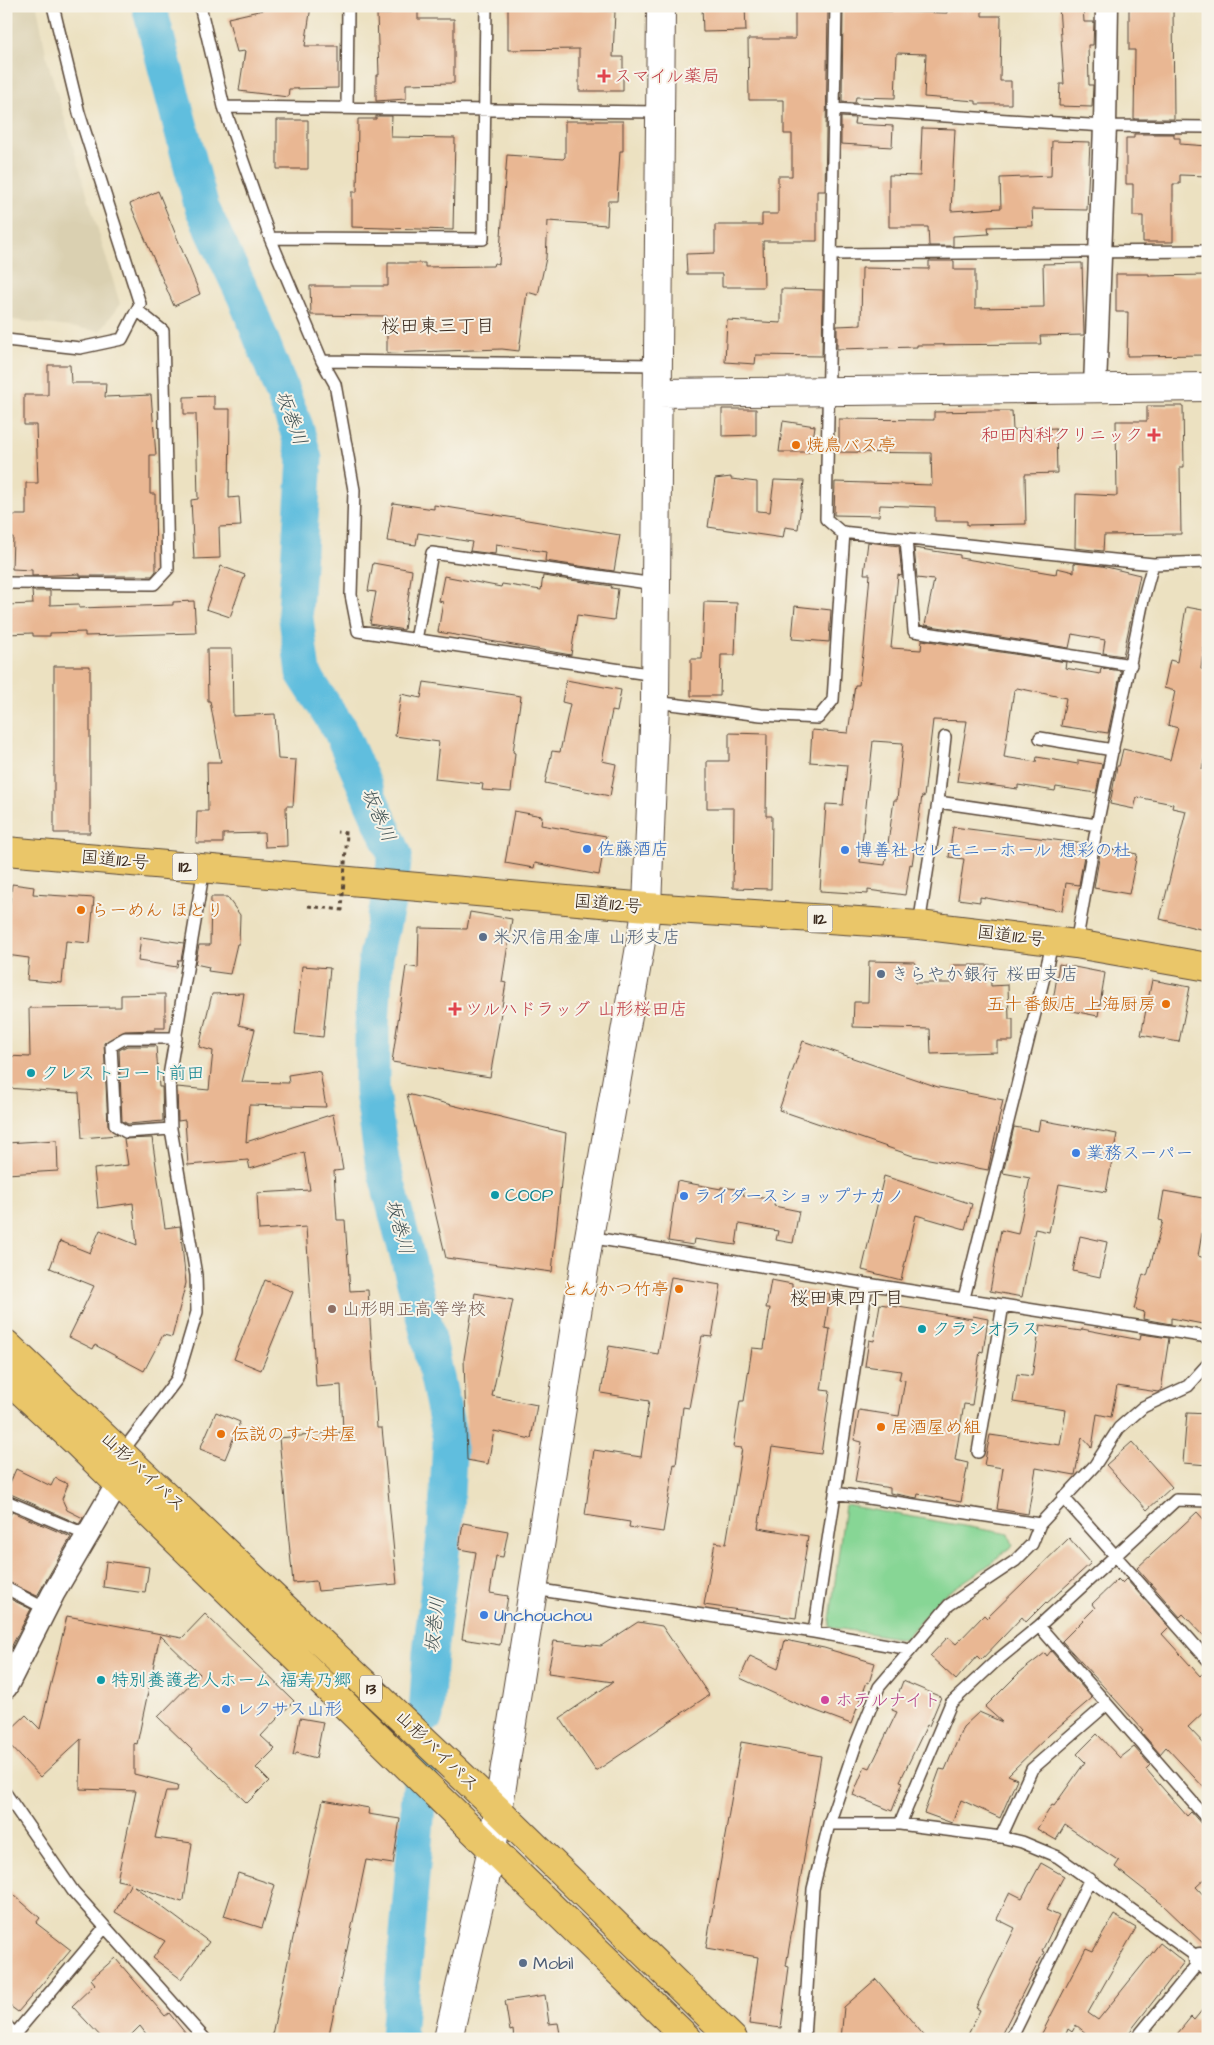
<svg xmlns="http://www.w3.org/2000/svg" width="1214" height="2045" font-family="'Architects Daughter','Klee One',sans-serif">
<style>
.built{fill:#dad0b1}
.green{fill:#87d695;stroke:#61805a}
.lines{fill:none;stroke-linecap:round;stroke-linejoin:round}
.river{stroke:#60bede;stroke-width:35}
.building{fill:#e9b793;fill-rule:evenodd}
.service-casing{stroke:#564536;stroke-width:14}
.minor-casing{stroke:#564536;stroke-width:25}
.tertiary-casing{stroke:#564536;stroke-width:30}
.trunk-casing{stroke:#564536;stroke-width:30}
.service{stroke:#fff;stroke-width:11}
.minor{stroke:#fff;stroke-width:22}
.tertiary{stroke:#fff;stroke-width:28}
.trunk{stroke:#eac669;stroke-width:28}
.path-bridge{stroke:#564536;stroke-width:3;stroke-dasharray:4 4;stroke-linecap:butt}
.health-dot{fill:#e0444e;stroke:#f7f3e8;stroke-width:2}
.food-dot{fill:#e8710a;stroke:#f7f3e8;stroke-width:2}
.shop-dot{fill:#3f7fe0;stroke:#f7f3e8;stroke-width:2}
.service-dot{fill:#5c6f8a;stroke:#f7f3e8;stroke-width:2}
.culture-dot{fill:#0f9aa8;stroke:#f7f3e8;stroke-width:2}
.education-dot{fill:#8d6e63;stroke:#f7f3e8;stroke-width:2}
.hotel-dot{fill:#d1479c;stroke:#f7f3e8;stroke-width:2}
.labels{text-anchor:middle;dominant-baseline:central;stroke-width:4;stroke-linejoin:round;paint-order:stroke}
.shield{fill:#f7f3e8;stroke:#73665b;stroke-width:1}
.shield-label{font-size:16px;font-weight:bold;fill:#3b2a1e}
.health-label{font-size:18px;fill:#be3a42;stroke:#f7f3e8;text-anchor:start}
.food-label{font-size:18px;fill:#c56008;stroke:#f7f3e8;text-anchor:start}
.shop-label{font-size:18px;fill:#366cbe;stroke:#f7f3e8;text-anchor:start}
.street-label{font-size:18px;fill:#3b2a1e;stroke:#f7f3e8}
.service-label{font-size:18px;fill:#4e5e75;stroke:#f7f3e8;text-anchor:start}
.culture-label{font-size:18px;fill:#0d838f;stroke:#f7f3e8;text-anchor:start}
.education-label{font-size:18px;fill:#785e54;stroke:#f7f3e8;text-anchor:start}
.hotel-label{font-size:18px;fill:#b23c85;stroke:#f7f3e8;text-anchor:start}
.neighbourhood-label{font-size:19px;fill:#3b2a1e;stroke:#f7f3e8}
.water-label{font-size:19px;font-style:italic;fill:#465658;stroke:#f7f3e8}
</style>
<rect width="100%" height="100%" fill="#f7f3e8"/>
<filter id="ink" filterUnits="userSpaceOnUse"><feTurbulence type="fractalNoise" baseFrequency=".02" numOctaves="2"/><feDisplacementMap in="SourceGraphic" scale="10" xChannelSelector="R" yChannelSelector="G"/><feConvolveMatrix kernelMatrix="1 2 1 2 8 2 1 2 1" color-interpolation-filters="sRGB"/></filter>
<filter id="wash" filterUnits="userSpaceOnUse"><feTurbulence type="fractalNoise" baseFrequency=".0096" numOctaves="4" result="noise"/><feDisplacementMap in="SourceGraphic" scale="20" xChannelSelector="R" yChannelSelector="G"/><feGaussianBlur stdDeviation="1.12" result="paint"/><feColorMatrix in="noise" values="0 0 0 0 0 0 0 0 0 0 0 0 0 0 0 0 0 1.4 0 .05"/><feComposite in="paint" operator="in"/></filter>
<g filter="url(#wash)">
<rect width="100%" height="100%" fill="#ece1c1"/>
<path class="built" d="M6 6H37L47 59 120 304 100 331 6 319Z"/>
<path class="green" d="M845 1505 1009 1534 1013 1545 986 1567 941 1597 905 1639 829 1627Z"/>
<g class="lines">
<path class="river" d="M149 6 202 208 245 298 296 427 305 459 295 610 303 673 340 730 395 855 389 898 376 957 372 1027V1092L382 1161 428 1335 450 1439 445 1529 430 1652 426 1716
M401 2039 398 2036 422 1762"/>
</g>
<g id="blocks">
<path class="building" d="M263 6H311L305 46H338V88L289 89 288 97 239 91 245 51 237 52 228 18 263 10Z
M390 6H418V19H454V83L406 84V99L376 101V75H379L377 14H390Z
M508 6H584V10L615 11 613 57H623V91H579V49L508 50Z
M702 6H745L746 31 703 32Z
M795 6H826L828 10 825 191H817V241H763L764 287H722V274H687L686 254 715 253V225H762V214H778V176H792V134H784V100H749L748 39H795Z
M947 6H982V16H1001L1000 81H1011V104H976V101L924 97 926 54 897 53 895 98 856 97 855 103 842 102 843 10 947 13Z
M1059 6H1083L1084 22H1094L1093 45H1088L1089 85H1093L1092 107 1059 106 1060 84H1064Z
M1129 6H1173L1174 119H1134L1135 50H1129Z
M376 116H392L391 137 455 138 453 230 352 227V192H357L358 119H376Z
M841 117 855 118 854 124 893 126 892 147 841 144Z
M277 120H308V169H277Z
M565 121H623V151H620L617 201H608L607 225 548 221 546 258 538 295 527 292 519 351 502 349 387 353V316L311 315 310 286H388V263H425V267L493 266 494 263 499 264 507 155 563 159 565 157Z
M922 128 955 129 951 211 1001 208 1000 178 1051 176 1052 141 1090 142 1087 210 1032 209 1033 226 988 227 989 234 953 236V246H929L928 227H889V175L920 176Z
M1134 134H1174V138H1180V144L1208 146V176L1180 175V184H1173V242H1143V216H1133V184H1126V138H1134Z
M158 191 200 294 174 306 130 204Z
M929 261H954V270H975V308L1044 307 1043 264 1082 263 1084 335 1040 336 1041 344 917 345V347L837 349V326L861 325 862 268 929 269Z
M1116 274H1149V276L1208 275 1206 355 1127 356 1128 312H1116Z
M781 289 823 290 822 356 756 355 755 364 725 362 727 320 781 323Z
M48 365H70L71 383H106L105 397 151 395 156 455H150V494H155L156 571 152 576H80V574L32 576V570L12 569 13 537H6V515H26V483H38L36 425H24V395H48Z
M214 396V409H230L229 498 239 497 241 526 219 527 220 558 194 559 191 500 198 499 196 414H184V397Z
M1147 406H1183L1184 467H1180L1181 534 1104 535 1103 551 1075 548 1076 494 1117 496 1116 421H1147Z
M722 409H756V435L722 436Z
M986 411H1012L1013 430 1056 428 1057 473 1025 474 1026 524 967 525V521H935V507L880 505 879 516 834 515 835 482 932 485 931 453 839 452V419L934 420V412Z
M783 421 815 426 811 452H779Z
M731 477V479L757 482V511L770 512 774 480 804 481 798 529 785 527 783 538 708 527 715 479Z
M393 503 434 509V505L620 535 614 571 545 561 546 552 496 544 495 554 470 551 472 542 418 533 416 545 387 541Z
M868 542 899 546 902 576 898 575 891 648 921 650 922 640 1066 662 1065 668 1100 674 1101 668 1121 671 1108 733 1061 726 1066 698 1017 688 1014 690 1004 757 1036 762 1037 757 1078 764V760L1102 764 1096 793 1056 787 1055 791 1018 785V789L957 781 967 721 933 720 924 797 922 796 912 865 910 864 905 895 868 890V894L820 891 826 804 843 805 847 765 810 762 812 730 848 733 855 685H859L864 646 870 574H864ZM873 741 903 743 897 800H894L885 865 860 862Z
M914 548 960 555V558L1056 574 1057 568 1074 572V563L1102 566 1140 575 1123 656 1103 653 1105 640 1072 634 1069 648 925 625 934 580 917 578Z
M373 563 412 570 404 630 370 624 376 592 368 591Z
M221 566 245 575 230 617 206 609Z
M444 576 501 587 502 584 541 590 543 576 612 586 611 588 618 589 614 620 577 615 571 655 438 632 443 602 439 601Z
M32 591H50V605L79 604V608L173 605V602L194 601 196 633 85 636V632L50 633V636H33V633L6 634V605L33 604Z
M704 602 737 603 735 655H721L720 696H691V659H702Z
M795 606 831 610 829 642 792 639Z
M1186 607 1208 611 1201 669 1208 671V743L1202 769 1208 770V931L1160 919 1186 811 1172 808 1173 804 1137 797 1134 809 1110 804 1117 766H1119L1123 749 1170 760 1178 728 1168 725 1175 691 1164 688 1170 660 1177 662Z
M207 649H232L233 716 275 714 278 759 296 760 293 806H286L287 846 265 847 264 833 223 834V843H196L197 811H208L207 762H221L210 701H208Z
M54 666H90V833H54Z
M566 680 621 690 617 712 612 711 602 761 616 764 610 796 545 783 552 751 560 752 570 704 562 702Z
M424 682 521 696 513 752 515 753 511 792 482 790 483 784 435 779 439 742 395 736 401 694 421 698Z
M729 733 767 734 766 816H772L771 889 733 888 734 808H707V761H729Z
M514 811 542 816 541 825 606 836 599 875 535 863 534 868 505 863Z
M953 827 1086 844 1079 885 1066 883 1062 911 980 897V902L958 899 964 859 949 857Z
M1101 847 1137 854 1129 894 1094 888Z
M12 884 34 887 33 894 94 898 90 943 66 941 62 983 27 980 29 958 6 955V918H8Z
M211 897H227L240 915 239 944H237L230 974 208 971 209 967 195 964 199 945H210Z
M470 912 512 919 502 982 506 983 490 1077 392 1062 406 966 418 968 419 928 467 929Z
M141 937 184 943 181 960H178L177 967 138 961Z
M869 961 915 962V983H953V965H990L991 986 1008 985 1009 1019H1013V1041H997V1052L931 1054 930 1029 853 1027 854 1002H868Z
M1059 964 1105 973 1098 1016 1052 1007Z
M302 966 330 968 323 1037 295 1034Z
M1152 980 1190 987 1179 1042 1141 1035Z
M244 993 239 1025 255 1029 242 1082 289 1083 288 1075 314 1071 320 1072 326 1107 249 1105 246 1142 333 1114 343 1170 334 1171 337 1220H345L350 1291 368 1290 377 1428H382L397 1584 318 1591 316 1581 293 1583 279 1438 343 1432 341 1385 316 1387 306 1227 259 1230 257 1193 310 1190 304 1152 250 1169 248 1160 188 1165 185 1120 178 1121 177 1087 209 1090 213 1051 199 1047 212 994Z
M165 994V1028H155V1030L125 1031 104 1043 108 1125 117 1135 82 1138 79 1093 6 1088V1056L30 1057 29 1008 121 1007V995Z
M803 1041 938 1087 1003 1100 988 1170 913 1156 779 1110Z
M127 1046H156L159 1087H162L163 1121 128 1124 122 1121 119 1050Z
M407 1094 566 1133 552 1272 446 1258Z
M1040 1120 1117 1134 1106 1192 1059 1184 1049 1232 1035 1229 1022 1297 990 1291 1001 1230 1018 1234 1030 1178 1003 1173 1014 1127 1038 1131Z
M152 1138 165 1228 180 1226 186 1283 172 1337 163 1335 144 1371 95 1345 93 1349 69 1337 94 1286 50 1268 60 1241 90 1253 100 1230 137 1245 133 1203 98 1208 94 1169 128 1165 124 1139Z
M57 1140 58 1171 6 1174V1143Z
M884 1176 972 1204 965 1229 916 1215 901 1280 862 1270Z
M677 1181 721 1189V1187L744 1190 743 1195 775 1200 774 1206 799 1211 793 1243 776 1240 778 1231 739 1224 736 1245 694 1239 693 1245 668 1241Z
M1164 1191 1208 1199 1198 1256 1208 1259V1325L1171 1318V1324L1143 1319 1144 1312 1134 1309 1143 1274 1147 1276 1163 1221 1159 1220Z
M1080 1236 1107 1242 1100 1277 1073 1271Z
M671 1277 721 1285 712 1337 702 1336 689 1408 683 1407 676 1465 674 1464 663 1532 629 1527 630 1522 585 1515 594 1450 641 1457 649 1401 601 1393 609 1346 658 1354Z
M265 1280 293 1292 261 1370 234 1359Z
M771 1280 792 1284V1288L830 1294 825 1328 830 1329 821 1390 830 1391 821 1454 772 1447 758 1528 808 1536 796 1618 704 1605 715 1542 726 1544 742 1448 733 1447 740 1401H744L752 1348 764 1349 770 1308H766Z
M475 1293 513 1300 492 1396 537 1405 531 1439 494 1431 488 1464 467 1460 464 1359Z
M880 1304 972 1319 973 1316 988 1319 983 1352 980 1351 972 1405 964 1404 955 1460 968 1463 961 1502 918 1494 917 1498 890 1493V1488L855 1482 862 1442 854 1440 859 1410 899 1416 905 1380 899 1379 901 1371 865 1366 869 1340 874 1341Z
M1040 1325 1081 1331 1082 1329 1140 1340 1141 1334 1169 1338 1161 1390 1158 1392 1117 1386 1111 1417 1097 1414 1092 1448 1082 1437 1075 1475 1036 1468 1028 1514 997 1509 1003 1468 984 1465 990 1435 1060 1445 1066 1410 1013 1402 1017 1374 1032 1376Z
M216 1412 240 1422 225 1459 200 1449Z
M1187 1413 1208 1414V1465L1183 1463Z
M1132 1442 1172 1487 1147 1510 1106 1465Z
M16 1469 51 1486 55 1478 68 1484 62 1499 67 1510 83 1518 79 1524 6 1492Z
M12 1512 71 1537 37 1596 6 1581V1522Z
M1197 1512 1208 1524V1640L1183 1614 1180 1617 1137 1568Z
M463 1523 508 1531 503 1557 496 1556 490 1593 508 1596 500 1645 462 1639 476 1552 459 1549Z
M1069 1538 1091 1563 1047 1603 1046 1602 1026 1622 1022 1617 981 1660 977 1656 956 1680 930 1656 948 1637 956 1644 984 1615 987 1618Z
M106 1561 149 1567 145 1593 103 1587Z
M1118 1579 1122 1583 1126 1579 1169 1627 1162 1634 1200 1676 1208 1668V1708L1188 1727 1208 1748V1792L1166 1747 1160 1754 1141 1732 1143 1730 1062 1641 1095 1608 1092 1604Z
M6 1597 31 1609 6 1657Z
M205 1614 294 1701 261 1736 275 1749 256 1768 269 1781 247 1803 158 1717 200 1674 160 1635 137 1744 134 1743V1774L178 1785 177 1791H166L155 1838 192 1843 184 1900 182 1902 134 1886 209 1942 181 1979 153 1958 165 1941 115 1912 131 1883 117 1880 136 1791 80 1789 81 1739 40 1777 6 1741V1734L26 1715 40 1729 67 1616 182 1638Z
M638 1622 662 1626 709 1695 596 1771 560 1718 613 1682 548 1673 554 1641 601 1646Z
M785 1640 824 1648 875 1663 869 1683 867 1682 851 1724 795 1703 740 1678 750 1656 778 1669Z
M1051 1651 1092 1698 1050 1734 1008 1775 1017 1779 1000 1818 961 1800 952 1823 924 1813 940 1769 945 1770 963 1727 979 1712 1002 1722 985 1707 1019 1673 1045 1653 1047 1656Z
M903 1681 941 1697 929 1726 927 1725 900 1781 903 1782 892 1811 853 1795 865 1766 870 1768 897 1712 892 1710Z
M300 1718 323 1722 316 1758 297 1753 293 1756Z
M1097 1734 1120 1758 1134 1747 1150 1765 1146 1769 1187 1816 1191 1812 1202 1825 1208 1827V1876L1196 1887 1208 1900V1948L1162 1904 1115 1867 1119 1861 1065 1825 1056 1840 1037 1829 1052 1805 1054 1806 1085 1762 1077 1754Z
M741 1742 821 1756 786 1966 789 1967 781 2028 749 2024 758 1957 706 1948Z
M323 1800 369 1808 368 1814 400 1819 393 1864 366 1860 328 2039H271Z
M1041 1863 1064 1876 1046 1910 1059 1916 1042 1951 1044 1952 999 2039H966L980 2010 976 2008 1015 1928 997 1919 1010 1892 1022 1898Z
M238 1873 275 1885 262 1928 224 1916Z
M6 1888 40 1918 36 1923 71 1950 18 2012 6 2003Z
M1114 1915 1136 1928 1088 2013 1098 2020 1160 1943 1184 1962 1124 2039H1093L1076 2025 1072 2032 1068 2029 1064 2039H1039L1086 1948 1093 1951Z
M115 1958 165 2016 169 2013 190 2039H150L140 2026 127 2039H103L72 2006 95 1984 91 1979Z
M876 1979 927 2039H841L844 2007Z
M545 1995 549 2024 558 2023 561 2039H514L513 2030 510 2031 505 2001Z
M1208 2003V2039H1173L1191 2017 1194 2020Z"/>
</g>
</g>
<g filter="url(#ink)">
<use href="#blocks" fill-opacity="0" stroke="#564536" stroke-width="1"/>
<g class="lines">
<g class="service-casing">
<path id="service" d="M200 6 224 107 270 238 322 361 335 384 354 490 351 595 358 631 655 675
M836 6 826 519 841 532 1153 564 1208 562
M224 107 660 112
M347 108 348 6
M835 109 1105 126 1208 127
M270 238 483 239 486 6
M831 254 1208 251
M6 340 80 348 122 339 140 304 79 113 53 6
M322 361 659 365
M906 539 914 631 1131 665
M6 583 154 584 168 569 163 331 137 310
M416 640 432 553 655 584
M655 702 761 715 818 718 833 700 844 532
M1040 738 1113 750
M938 802 1097 825
M919 925 938 802 945 737
M1076 944 1097 825 1143 600 1153 564
M171 1129 126 1132 115 1125 111 1046 125 1038H176
M589 1237 867 1284 1208 1337
M964 1298 1053 941
M122 1452 177 1379 197 1312 196 1275 171 1129 169 1076 204 868
M978 1452 1003 1305
M835 1493 1040 1524
M1063 1497 1208 1660
M6 1501 87 1535
M6 1588 46 1609
M534 1589 814 1632 910 1649
M1039 1626 1208 1820
M814 1632 867 1284
M6 1794 73 1891 205 2039
M829 1824H900L1001 1837 1022 1842 1058 1857 1200 1959
M900 1824 951 1703 995 1662 1039 1626 1176 1500 1208 1501
M1001 1837 1032 1769 1106 1705
M6 2025 19 2039
M15 2034 105 1927
M804 2039 813 1889 829 1824 856 1744 879 1687 949 1605 1015 1561 1032 1544 1040 1524 1095 1465 1119 1428 1143 1407 1188 1386 1208 1364
M1011 2039 1090 1879
M1136 2039 1203 1957"/>
</g>
<g class="minor-casing">
<path id="minor" d="M1095 387 1105 126 1107 6
M6 1687 53 1594 118 1483
M1200 1959 1208 1964"/>
</g>
<g class="tertiary-casing">
<path id="tertiary" d="M658 393 1208 387
M448 2039 492 1849 589 1237 647 907 655 702 661 6"/>
</g>
<g class="trunk-casing">
<path id="trunk" d="M6 851 647 907 919 925 1076 944 1208 967
M6 1344 498 1810 733 2039
M6 1377 76 1442 492 1849 688 2039"/>
</g>
<use href="#service" class="service"/>
<use href="#minor" class="minor"/>
<use href="#tertiary" class="tertiary"/>
<use href="#trunk" class="trunk"/>
<path class="path-bridge" d="M308 906 342 910 347 833 337 832"/>
</g>
</g>
<g class="health-dot">
<path d="M601.5 68.5h5v5h5v5h-5v5h-5v-5h-5v-5h5z"/>
<path d="M1151.5 427.5h5v5h5v5h-5v5h-5v-5h-5v-5h5z"/>
<path d="M452.5 1001.5h5v5h5v5h-5v5h-5v-5h-5v-5h5z"/>
</g>
<g class="food-dot">
<circle cx="796" cy="445" r="5"/>
<circle cx="81" cy="910" r="5"/>
<circle cx="1166" cy="1004" r="5"/>
<circle cx="679" cy="1289" r="5"/>
<circle cx="881" cy="1427" r="5"/>
<circle cx="221" cy="1434" r="5"/>
</g>
<g class="shop-dot">
<circle cx="587" cy="849" r="5"/>
<circle cx="845" cy="850" r="5"/>
<circle cx="1076" cy="1153" r="5"/>
<circle cx="684" cy="1196" r="5"/>
<circle cx="484" cy="1615" r="5"/>
<circle cx="226" cy="1709" r="5"/>
</g>
<g class="service-dot">
<circle cx="483" cy="937" r="5"/>
<circle cx="881" cy="974" r="5"/>
<circle cx="523" cy="1963" r="5"/>
</g>
<g class="culture-dot">
<circle cx="31" cy="1073" r="5"/>
<circle cx="495" cy="1195" r="5"/>
<circle cx="922" cy="1329" r="5"/>
<circle cx="101" cy="1680" r="5"/>
</g>
<circle class="education-dot" cx="332" cy="1309" r="5"/>
<circle class="hotel-dot" cx="825" cy="1700" r="5"/>
<g class="labels">
<g class="shield">
<rect x="172.5" y="853.5" width="25" height="27" rx="4"/>
<rect x="807.5" y="905.5" width="25" height="27" rx="4"/>
<rect x="360" y="1675.5" width="22" height="27" rx="4"/>
</g>
<g class="shield-label">
<text x="185" y="867">112</text>
<text x="820" y="919">112</text>
<text x="371" y="1689">13</text>
</g>
<g class="health-label">
<text x="614" y="76">スマイル薬局</text>
<text x="1143" y="435" text-anchor="end">和田内科クリニック</text>
<text x="465" y="1009">ツルハドラッグ 山形桜田店</text>
</g>
<g class="food-label">
<text x="806" y="445">焼鳥バス亭</text>
<text x="91" y="910">らーめん ほとり</text>
<text x="1156" y="1004" text-anchor="end">五十番飯店 上海厨房</text>
<text x="669" y="1289" text-anchor="end">とんかつ竹亭</text>
<text x="891" y="1427">居酒屋め組</text>
<text x="231" y="1434">伝説のすた丼屋</text>
</g>
<g class="shop-label">
<text x="597" y="849">佐藤酒店</text>
<text x="855" y="850">博善社セレモニーホール 想彩の杜</text>
<text x="1086" y="1153">業務スーパー</text>
<text x="694" y="1196">ライダースショップナカノ</text>
<text x="494" y="1615">Unchouchou</text>
<text x="236" y="1709">レクサス山形</text>
</g>
<g class="street-label">
<text transform="translate(115 860) rotate(5)">国道112号</text>
<text transform="translate(608 904) rotate(5)">国道112号</text>
<text transform="translate(1011 936) rotate(7)">国道112号</text>
<text transform="translate(143 1472) rotate(43)">山形バイパス</text>
<text transform="translate(437 1751) rotate(44)">山形バイパス</text>
</g>
<g class="service-label">
<text x="493" y="937">米沢信用金庫 山形支店</text>
<text x="891" y="974">きらやか銀行 桜田支店</text>
<text x="533" y="1963">Mobil</text>
</g>
<g class="culture-label">
<text x="41" y="1073">クレストコート前田</text>
<text x="505" y="1195">COOP</text>
<text x="932" y="1329">クラシオラス</text>
<text x="111" y="1680">特別養護老人ホーム 福寿乃郷</text>
</g>
<g class="education-label">
<text x="342" y="1309">山形明正高等学校</text>
</g>
<g class="hotel-label">
<text x="835" y="1700">ホテルナイト</text>
</g>
<g class="neighbourhood-label">
<text x="438" y="326">桜田東三丁目</text>
<text x="847" y="1298">桜田東四丁目</text>
</g>
<g class="water-label">
<text transform="translate(291 418) rotate(70)">坂巻川</text>
<text transform="translate(378 815) rotate(66)">坂巻川</text>
<text transform="translate(399 1227) rotate(75)">坂巻川</text>
<text transform="translate(435 1625) rotate(-84)">坂巻川</text>
</g>
</g>
<rect width="1214" height="2045" fill="none" stroke="#f7f3e8" stroke-width="25"/>
</svg>
